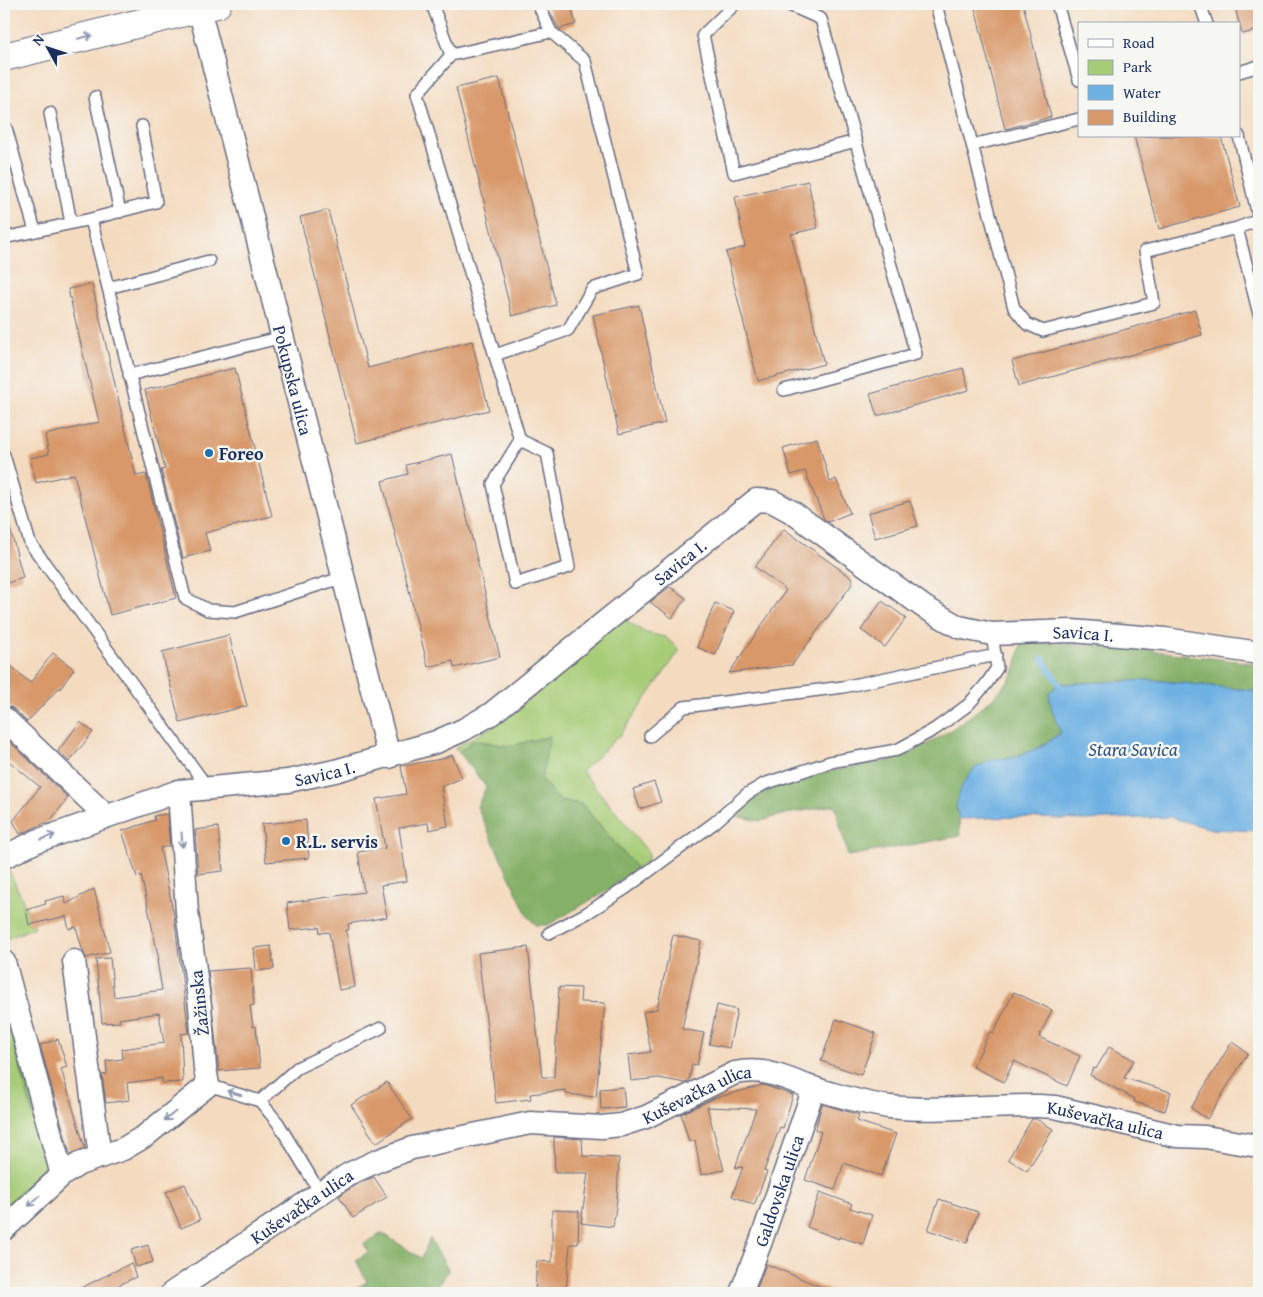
<svg xmlns="http://www.w3.org/2000/svg" width="1263" height="1297" font-family="'Gentium Book Plus',serif">
<style>
.green{fill:#a7cc77;stroke:#617e6a}
.forest{fill:#85b068;stroke:#507063}
.water{fill:#6eb1e3;stroke:#4470a0}
.lines{fill:none;stroke-linecap:round;stroke-linejoin:round}
.stream{stroke:#6eb1e3;stroke-width:5.5}
.building{fill:#d89869}
.service-casing{stroke:#676b80;stroke-width:14}
.minor-casing{stroke:#676b80;stroke-width:25}
.secondary-casing{stroke:#676b80;stroke-width:30}
.service{stroke:#fff;stroke-width:11}
.minor{stroke:#fff;stroke-width:22}
.secondary{stroke:#fff;stroke-width:28}
.oneway{stroke:#8d97ae}
.poi-dot{fill:#1f6fb2;stroke:#f6f6f2;stroke-width:2}
.labels{text-anchor:middle;dominant-baseline:central;stroke-width:5;stroke-linejoin:round;paint-order:stroke}
.street-label{font-size:18px;fill:#1b2f5e;stroke:#f6f6f2}
.poi-label{font-size:18px;font-weight:bold;fill:#1b2f5e;stroke:#f6f6f2;text-anchor:start}
.water-label{font-size:19px;font-style:italic;fill:#345686;stroke:#f6f6f2}
</style>
<rect width="100%" height="100%" fill="#f6f6f2"/>
<filter id="ink" filterUnits="userSpaceOnUse"><feTurbulence type="fractalNoise" baseFrequency=".02" numOctaves="2"/><feDisplacementMap in="SourceGraphic" scale="10" xChannelSelector="R" yChannelSelector="G"/><feConvolveMatrix kernelMatrix="1 2 1 2 8 2 1 2 1" color-interpolation-filters="sRGB"/></filter>
<filter id="wash" filterUnits="userSpaceOnUse"><feTurbulence type="fractalNoise" baseFrequency=".0096" numOctaves="4" result="noise"/><feDisplacementMap in="SourceGraphic" scale="20" xChannelSelector="R" yChannelSelector="G"/><feGaussianBlur stdDeviation="1.12" result="paint"/><feColorMatrix in="noise" values="0 0 0 0 0 0 0 0 0 0 0 0 0 0 0 0 0 1.4 0 .05"/><feComposite in="paint" operator="in"/></filter>
<g filter="url(#wash)">
<rect width="100%" height="100%" fill="#f4dbc0"/>
<path class="green" d="M622 618 646 633 665 637 680 650 621 734 582 771 649 853 647 862 636 868 582 804 560 801 541 779 549 737 509 746 474 740 459 752 455 748 493 726 536 693Z
M6 864 35 927 4 940V865Z
M4 1005 46 1165 4 1208Z"/>
<path class="forest" d="M1022 641 1131 648 1259 664V691L1152 680 1059 684 1052 710 1061 732C1038 750 1023 757 994 759L956 806 959 819 960 836 848 856 835 805 781 815 761 821 739 817C741 813 743 808 746 804 772 781 831 771 864 765 875 763 888 762 898 758 932 745 994 705 1013 674 1018 665 1019 651 1022 641Z
M550 736 541 779 560 801 582 804 636 868 608 890 548 925H536L528 917 477 807 486 787 459 752 474 740 509 746Z
M4 980 53 1165 29 1196 4 1222V1208L46 1165 4 1005Z
M382 1233 421 1258 430 1238 449 1271 437 1286 438 1293H346L367 1282 356 1260 369 1252 364 1244Z"/>
<path class="water" d="M1152 680 1259 691V831L1212 829 1169 817 1082 820 1018 817 959 819 956 806 962 785 975 768 994 759 1013 758 1041 747 1061 733 1052 710 1049 693 1059 684Z"/>
<g class="lines">
<path class="stream" d="M1042 658 1059 684"/>
</g>
<g id="blocks">
<path class="building" d="M546 4H570L576 24 559 29Z
M974 4H1023L1051 117 1005 129Z
M1234 4H1259V30L1242 34Z
M499 78 556 305 512 316 456 88Z
M1134 136H1221L1240 207 1159 229Z
M808 181 818 228 791 234 824 364 758 381 726 252 745 247 735 197Z
M328 210 368 368 472 341 489 410 357 443 300 217Z
M92 284 136 476 146 474 176 598 110 615 74 474 36 483 30 458 49 454 45 435 99 422 68 289Z
M639 305 665 423 619 434 593 315Z
M1195 310 1202 335 1019 386 1012 361Z
M235 368 272 516 205 533 210 551 183 558 161 470 165 469 145 390Z
M963 368 969 390 877 416 870 394Z
M817 438 830 482 836 479 850 513 828 522 824 519 805 471 791 475 783 448Z
M452 454 500 657 454 668 453 661 428 667 382 481 408 474 406 465Z
M910 501 918 526 875 538 868 513Z
M4 524H9L23 578 4 584Z
M784 529 852 578V584L792 665 729 673 786 590 755 567Z
M670 587 686 598 672 618 650 602Z
M882 601 906 618 885 647 861 630Z
M715 603 734 611 715 655 697 647Z
M229 635 247 706 180 723 162 652Z
M53 653 74 669 60 689 59 688 27 722 13 708 4 705V659L30 683Z
M80 722 93 732 69 762 58 751Z
M4 736 68 798 50 821 20 834 13 821 40 787 4 757Z
M452 755 462 778 441 787 448 826 429 830 428 823 399 828 407 881 381 885 387 917 348 924 349 930H346L355 987 339 990 329 932 320 933 319 927 290 930 287 903 364 892 358 852 385 848 376 799 406 794 401 766 441 759Z
M654 782 661 802 640 809 633 789Z
M167 814 170 846 160 848 174 916 189 1033 181 1034 183 1082 162 1083V1078L127 1083 129 1100 106 1103 102 1075 107 1074 106 1061 123 1059 122 1049 164 1043 159 1013 119 1019 120 1022 102 1023 96 959 110 958 114 997 162 990 157 960H159L141 875 137 877 122 831 155 820 154 816Z
M306 820 309 858 266 862 262 824Z
M218 827 223 871 198 874 195 830Z
M94 889 110 952 86 958 83 952 76 927 69 929 66 916 29 925 26 910 46 904 45 901 64 896 66 904Z
M673 935 701 941 682 1029 704 1033 697 1065 692 1064 689 1081 685 1083 659 1078 631 1081 628 1055 651 1052 643 1012 657 1009Z
M271 946 274 969 256 971 254 948Z
M528 947 542 1077H554L559 987 581 988 580 1002 605 1003 596 1097 566 1094V1090L530 1094 531 1099 496 1103 478 953Z
M251 968 254 1005 250 1006 253 1027 256 1026 260 1068 219 1071 208 971Z
M1014 992 1052 1010 1039 1037 1080 1056 1067 1086 1014 1061 1004 1082 973 1067 990 1031 993 1033Z
M717 1005 737 1010 729 1048 709 1044Z
M836 1019 876 1033 861 1075 821 1061Z
M58 1039 67 1067 61 1069 85 1148 70 1154 40 1045Z
M1232 1042 1248 1053 1207 1119 1191 1108Z
M1109 1047 1134 1060 1124 1078 1171 1092 1165 1111 1134 1102 1135 1099 1090 1075 1093 1068 1096 1069Z
M387 1082 412 1119 376 1143 351 1105Z
M763 1085 793 1095 783 1128 780 1127 764 1171 767 1172 754 1205 732 1196 743 1167 735 1168 756 1109 707 1107 724 1170 701 1175 695 1140 689 1142 681 1114 715 1098Z
M623 1087 625 1107 601 1109 600 1089Z
M822 1104 859 1115 857 1121 896 1134 881 1176 844 1163 835 1190 805 1180 821 1132 815 1130Z
M1032 1119H1036L1053 1129 1027 1171 1008 1159Z
M554 1137 582 1139 583 1156 619 1158 617 1200 613 1227 581 1223 588 1173H555Z
M374 1177 387 1197 353 1218 339 1196 355 1185Z
M185 1184 200 1220 181 1228 166 1192Z
M820 1192 852 1204 850 1208 872 1215 863 1244 839 1237V1239L807 1227Z
M939 1199 978 1212 967 1243 928 1230Z
M552 1210 579 1211 578 1244H570L566 1292 535 1290 537 1261 552 1262Z
M148 1245 153 1262 136 1267 131 1250Z
M131 1263 136 1277 102 1293H71Z
M766 1264 836 1293H755Z"/>
</g>
</g>
<g filter="url(#ink)">
<use href="#blocks" fill-opacity="0" stroke="#676b80" stroke-width="1"/>
<g class="lines">
<g class="service-casing">
<path id="service" d="M432 4 451 55 417 94 520 440 547 453 569 567 515 584 493 484 520 440
M538 4 551 32
M735 4 703 35 734 173 856 141
M936 4 1014 308 1027 324 1043 331 1154 303 1145 251 1237 228 1259 220
M1057 4 1079 80
M1200 4 1207 24
M451 55 551 32 585 61 638 274 592 289 568 330 495 355
M1239 72 1259 66
M95 97 120 212
M50 113 71 223
M6 128 35 231
M1239 136 1259 220
M973 145 1079 119
M91 219 156 202 142 126
M1237 228 1259 314
M4 238 91 219 185 598 208 610 235 612 344 577
M108 288 209 261
M129 375 283 337
M784 390 916 354 821 19 787 4
M4 455 30 543 208 788
M650 736 684 707 843 687 996 655
M549 933 587 913 626 888 714 823 747 794 764 784 830 762 897 750 935 729 968 705 987 683 997 668 992 634
M208 1085 260 1101 278 1123 321 1194
M260 1101 297 1068 381 1028"/>
</g>
<g class="minor-casing">
<g id="minor">
<path id="s1" d="M198 4 389 757"/>
<path d="M4 718 106 816"/>
<path id="s2" d="M4 857 37 841 179 791 288 781 335 771 436 742 463 730 491 714 756 500 772 501 792 512 924 607 959 627 992 634 1072 631 1165 639 1259 653"/>
<path d="M74 961 100 1157"/>
<path d="M4 962 62 1175"/>
<path d="M4 1229 62 1175 79 1164 123 1149 145 1136 208 1085 205 1068 200 1006 187 912 179 791"/>
<path id="s3" d="M172 1293 349 1174 377 1161 412 1148 530 1123 602 1127 621 1125 646 1117 735 1073C766 1066 787 1080 816 1089 840 1096 865 1104 890 1107 939 1112 990 1105 1039 1106L1055 1107 1177 1136 1205 1137 1252 1145 1259 1142"/>
<path id="s4" d="M741 1293 761 1241 814 1088"/>
</g>
</g>
<g class="secondary-casing">
<path id="secondary" d="M4 57 217 4"/>
</g>
<use href="#service" class="service"/>
<use href="#minor" class="minor"/>
<use href="#secondary" class="secondary"/>
</g>
<defs><path id="oneway-shaft" d="M-6 0H5M1.5-3L5.5 0L1.5 3" fill="none" stroke-width="1.6" stroke-linecap="round" stroke-linejoin="round" transform="scale(1.25)"/></defs>
<g class="oneway">
<use href="#oneway-shaft" transform="translate(85 37) rotate(-14)"/>
<use href="#oneway-shaft" transform="translate(48 837) rotate(-20)"/>
<use href="#oneway-shaft" transform="translate(182 840) rotate(86)"/>
<use href="#oneway-shaft" transform="translate(234 1093) rotate(-163)"/>
<use href="#oneway-shaft" transform="translate(170 1116) rotate(141)"/>
<use href="#oneway-shaft" transform="translate(34 1201) rotate(137)"/>
</g>
</g>
<g class="poi-dot">
<circle cx="209" cy="453" r="5"/>
<circle cx="286" cy="841" r="5"/>
</g>
<g class="labels">
<g class="street-label">
<text stroke="none"><textPath href="#s1" startOffset="388">Pokupska ulica</textPath></text>
<text stroke="none"><textPath href="#s2" startOffset="754">Savica I.</textPath></text>
<text stroke="none"><textPath href="#s2" startOffset="1219">Savica I.</textPath></text>
<text stroke="none"><textPath href="#s2" startOffset="334">Savica I.</textPath></text>
<text transform="translate(199 1003) rotate(-96)">Žažinska</text>
<text stroke="none"><textPath href="#s3" startOffset="576">Kuševačka ulica</textPath></text>
<text stroke="none"><textPath href="#s3" startOffset="996">Kuševačka ulica</textPath></text>
<text stroke="none"><textPath href="#s4" startOffset="109">Galdovska ulica</textPath></text>
<text stroke="none"><textPath href="#s3" startOffset="156">Kuševačka ulica</textPath></text>
</g>
<g class="poi-label">
<text x="219" y="453">Foreo</text>
<text x="296" y="841">R.L. servis</text>
</g>
<g class="water-label">
<text x="1133" y="749">Stara Savica</text>
</g>
</g>
<rect width="1263" height="1297" fill="none" stroke="#f6f6f2" stroke-width="20"/>
<rect x="1078" y="22" width="162" height="115" fill="#f6f6f2" stroke="#9ea6b7"/>
<rect x="1088" y="39" width="25" height="8" fill="#ffffff" stroke="#9ea6b7"/>
<text x="1123" y="48" font-size="15" fill="#1b2f5e">Road</text>
<rect x="1088" y="60" width="25" height="15" fill="#a7cc77" stroke="#9ea6b7"/>
<text x="1123" y="72" font-size="15" fill="#1b2f5e">Park</text>
<rect x="1088" y="85" width="25" height="15" fill="#6eb1e3" stroke="#9ea6b7"/>
<text x="1123" y="98" font-size="15" fill="#1b2f5e">Water</text>
<rect x="1088" y="110" width="25" height="15" fill="#d89869" stroke="#9ea6b7"/>
<text x="1123" y="122" font-size="15" fill="#1b2f5e">Building</text>
<g transform="translate(48 48) rotate(310)" stroke="#f6f6f2" stroke-width="4" paint-order="stroke">
<path d="M0-4L9 19L0 12L-9 19Z" fill="#1b2f5e"/>
<text y="-8" font-size="14" font-weight="bold" text-anchor="middle" fill="#1b2f5e">N</text>
</g>
</svg>
